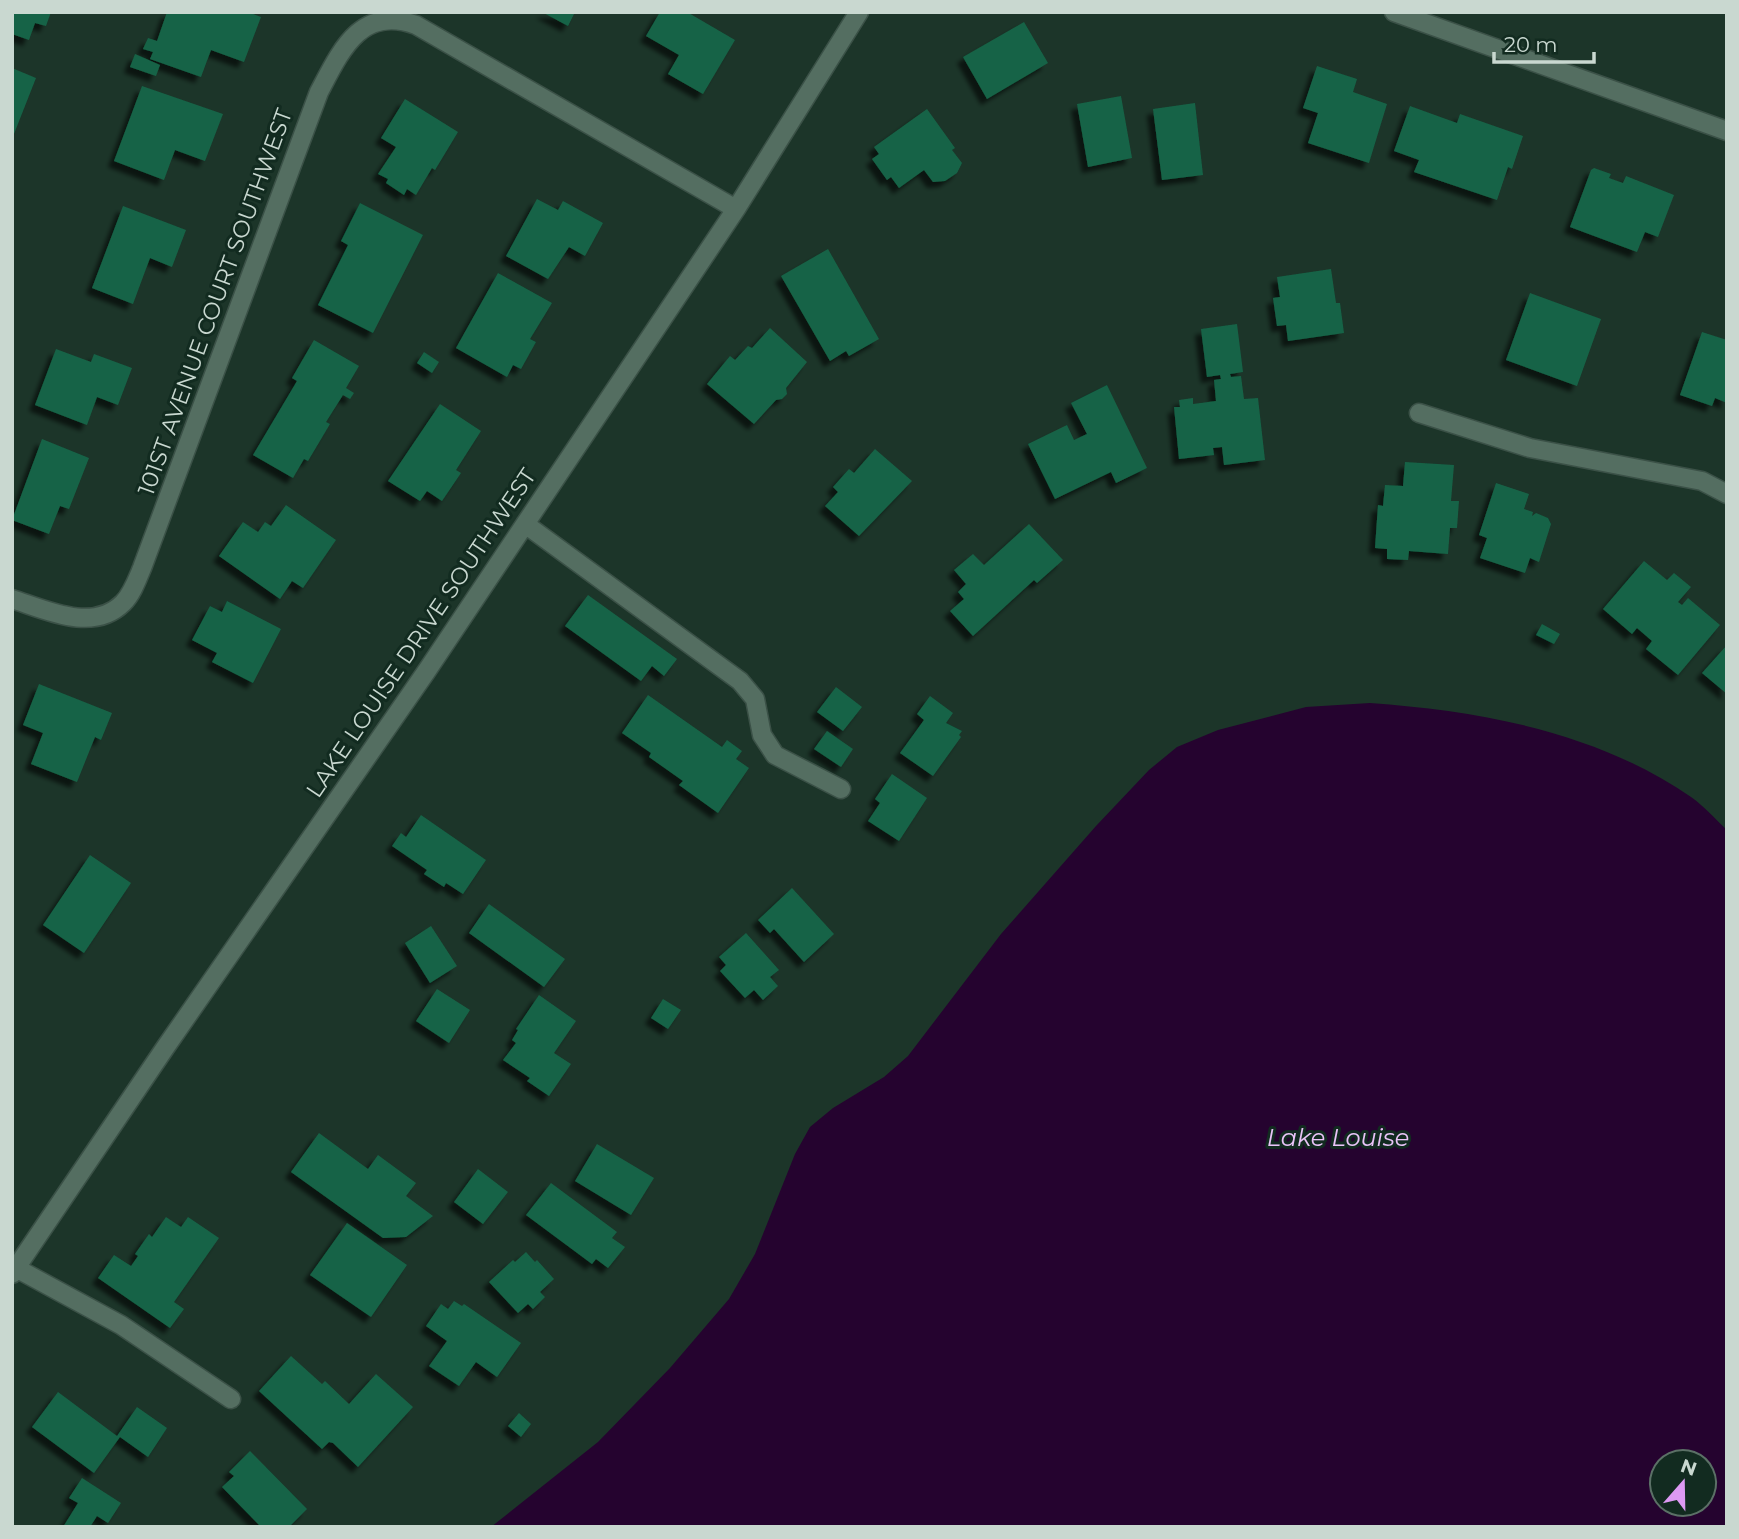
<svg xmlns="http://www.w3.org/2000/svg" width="1739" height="1539" font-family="Montserrat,sans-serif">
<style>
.water{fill:#25032f;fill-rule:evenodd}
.building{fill:#166346;filter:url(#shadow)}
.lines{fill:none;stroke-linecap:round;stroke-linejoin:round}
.minor-casing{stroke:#3b5147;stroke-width:21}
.minor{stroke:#546e61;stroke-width:18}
.labels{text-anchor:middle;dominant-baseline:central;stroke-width:6;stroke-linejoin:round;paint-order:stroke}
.street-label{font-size:23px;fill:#c9d8d0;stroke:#122b20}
.water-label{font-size:24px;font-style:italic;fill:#eac3f8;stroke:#122b20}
</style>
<defs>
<filter id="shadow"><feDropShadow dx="-6" dy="6" stdDeviation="2" flood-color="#0009"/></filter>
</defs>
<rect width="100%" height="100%" fill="#1c3529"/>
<path class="water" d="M1370 703C1481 711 1597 732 1691 797 1704 806 1715 819 1727 830V1527H491L598 1442 670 1368 729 1299 755 1254 795 1154 810 1127 833 1108 884 1077 908 1056 1001 934 1096 826 1149 770 1177 747 1218 730 1306 707ZM1662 1462H1704V1504H1662Z"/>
<path class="building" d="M12 12H51L46 26 35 23 29 40 12 34Z
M167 12H248L261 17 244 62 211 50 201 77 150 59 153 52 143 49 148 38 157 41Z
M542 12H575L568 26Z
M660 12H687L735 40 703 94 668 74 679 55 646 36Z
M1024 22 1048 63 987 99 963 57Z
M135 54 160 65 156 76 130 67Z
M1317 66 1357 79 1353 92 1387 104 1369 163 1308 143 1318 113 1303 108Z
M12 68 36 78 12 139Z
M142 86 223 114 205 161 175 150 164 180 114 161Z
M1121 96 1132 158 1088 167 1077 104Z
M405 99 458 132 435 170 432 168 416 195 407 189 404 195 386 183 388 179 378 174 396 147 381 138Z
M1195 103 1203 175 1162 180 1153 109Z
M1410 106 1457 123 1460 114 1523 136 1512 169 1508 167 1497 200 1414 172 1419 160 1394 151Z
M927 109 955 148 952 150 962 163 957 173 945 181 933 182 924 170 899 188 891 177 887 180 872 159 879 154 874 147Z
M1594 168 1611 174 1609 178 1623 183 1626 176 1674 195 1658 237 1645 232 1637 252 1570 227 1591 170Z
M537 199 558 210 563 201 603 223 585 256 569 247 548 279 506 256Z
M360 203 423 235 373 333 318 305 348 245 341 241Z
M123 206 186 230 172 267 150 258 133 304 92 288Z
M828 249 879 339 849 356 846 351 830 361 781 276Z
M1331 269 1336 303H1340L1344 333 1288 341 1286 325 1277 326 1273 298 1280 297 1277 277Z
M498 273 552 303 530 339 536 342 521 369 513 365 507 377 456 348Z
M1530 293 1601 319 1577 386 1506 360Z
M1237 324 1243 372 1230 374 1231 377 1241 376 1244 399 1258 398 1265 460 1224 465 1222 447 1213 448 1214 455 1179 459 1174 407H1180L1179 400 1193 398V404L1216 401 1214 380 1221 379 1220 375 1207 377 1201 329Z
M770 328 807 362 786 388 787 394 782 399 776 400 754 424 707 384 730 356 735 360 748 346 752 348Z
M1702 332 1727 340V403L1715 398 1712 406 1680 395Z
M314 340 359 366 346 388 354 393 350 399 343 395 326 422 330 424 308 461 304 459 293 478 253 455 297 381 292 378Z
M56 349 91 362 94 354 132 368 118 405 97 397 87 425 35 405Z
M424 352 439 362 432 373 417 363Z
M1107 385 1147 468 1116 483 1111 472 1055 499 1028 444 1067 425 1074 440 1087 434 1071 403Z
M440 404 481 431 456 470 461 473 442 501 427 491 420 501 388 481Z
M42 439 89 458 69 509 60 506 49 534 12 520Z
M875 449 912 481 859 536 825 506 838 492 833 487 849 469 854 473Z
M1405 462 1454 465 1451 501H1459L1457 528H1450L1448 554 1409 551 1408 560 1387 559V549L1375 548 1378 505 1383 506 1385 485 1403 486Z
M1496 483 1529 494 1524 509 1533 512 1532 516 1536 513 1548 518 1551 524 1539 562 1530 558 1525 573 1480 558 1487 538 1479 535Z
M286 505 336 540 303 588 292 581 280 599 219 556 243 522 258 532 265 522 271 526Z
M1029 524 1063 560 1037 583 1034 580 973 636 950 611 964 599 958 592 966 584 954 570 973 554 984 565Z
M1644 561 1667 580 1674 573 1691 587 1678 602 1682 605 1688 598 1720 625 1678 675 1646 649 1652 641 1637 628 1632 634 1603 609Z
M588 595 677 659 664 676 652 666 641 681 565 626Z
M227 601 281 629 253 683 212 662 217 653 192 640 210 606 222 612Z
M1542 624 1560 634 1554 644 1536 635Z
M1727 645V694L1702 673Z
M39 684 112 713 101 740 95 737 77 782 31 764 43 733 23 725Z
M836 687 862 707 843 731 817 712Z
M648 695 722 747 727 740 742 751 736 759 749 768 718 813 679 785 683 781 649 757 651 753 622 733Z
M930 696 953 713 946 723 962 731 959 735 961 737 933 776 900 753 924 720 917 714Z
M827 731 853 749 841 767 814 749Z
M892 774 927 798 899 841 868 821 880 803 875 799Z
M421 815 486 860 463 894 446 883 444 887 424 874 427 870 392 846 401 833 406 837Z
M90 855 131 883 84 953 43 925Z
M792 888 834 934 804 962 774 929 770 933 758 920Z
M489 904 565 959 544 987 469 933Z
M431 926 457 966 430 983 405 943Z
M746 933 779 970 770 977 778 986 763 1000 754 990 745 998 720 971 726 965 719 957Z
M437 989 470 1010 449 1043 416 1021Z
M539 995 576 1021 554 1053 571 1064 549 1096 527 1081 530 1078 503 1060 516 1043 512 1040 518 1030 516 1029Z
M663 999 681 1010 668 1029 651 1018Z
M319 1133 368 1169 378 1155 416 1183 406 1196 433 1216 406 1237 383 1238 291 1172Z
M597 1144 654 1178 631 1215 575 1181Z
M478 1169 508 1192 483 1224 454 1202Z
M551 1183 617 1232 612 1238 625 1247 608 1268 596 1259 592 1264 526 1215Z
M166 1217 181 1227 188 1217 219 1238 174 1302 184 1309 170 1328 98 1278 114 1255 131 1266 138 1256 135 1254 149 1234 152 1237Z
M347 1223 407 1265 371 1317 310 1275Z
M526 1252 535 1262 537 1260 554 1279 540 1292 545 1297 533 1309 528 1304 518 1313 489 1282 513 1260 515 1262Z
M454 1301 462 1306 464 1304 521 1343 497 1377 476 1362 459 1386 429 1366 447 1341 426 1326 441 1304 448 1309Z
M291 1356 322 1384 325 1381 349 1404 376 1374 413 1407 358 1467 333 1443 329 1442 322 1449 259 1391Z
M58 1392 117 1436 137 1407 167 1428 148 1457 120 1437 94 1473 32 1427Z
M519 1413 531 1424 521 1437 508 1426Z
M250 1451 307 1509 289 1527H261L222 1487 234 1476 229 1472Z
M82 1478 121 1503 108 1523 97 1516 90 1527H63L78 1503 69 1498Z"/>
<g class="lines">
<g class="minor-casing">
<path id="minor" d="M1394 12 1727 131
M1419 413 1530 448 1702 481 1727 494
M525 524 740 681 755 699 762 735 775 755 841 789
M12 599C46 610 93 633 123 603 132 594 137 580 142 568L319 92C341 50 361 5 416 25L736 209
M16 1268 121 1325 231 1399
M12 1274 165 1048 426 672 736 209 859 12"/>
</g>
<use href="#minor" class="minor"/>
</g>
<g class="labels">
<g class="street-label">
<text transform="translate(215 302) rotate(-70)">101ST AVENUE COURT SOUTHWEST</text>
<text transform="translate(421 633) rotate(-56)">LAKE LOUISE DRIVE SOUTHWEST</text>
</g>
<g class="water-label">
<text x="1338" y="1137">Lake Louise</text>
</g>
</g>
<rect width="1739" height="1539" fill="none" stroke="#c9d8d0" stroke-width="28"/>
<g transform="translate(1683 1483) rotate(20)"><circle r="33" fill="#122b20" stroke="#5b7066" stroke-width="2"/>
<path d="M0-5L12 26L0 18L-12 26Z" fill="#dd99f3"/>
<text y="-10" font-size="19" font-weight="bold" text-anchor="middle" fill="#c9d8d0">N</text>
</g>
<path d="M1494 52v10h100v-10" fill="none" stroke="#c9d8d0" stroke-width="3.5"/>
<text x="1504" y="52" font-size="21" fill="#c9d8d0" stroke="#122b20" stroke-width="5" paint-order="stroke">20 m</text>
</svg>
